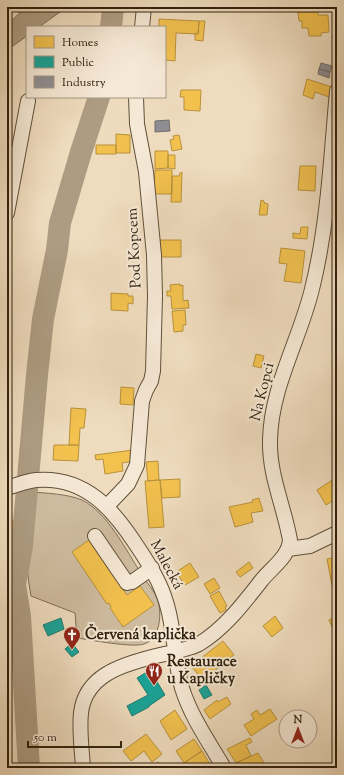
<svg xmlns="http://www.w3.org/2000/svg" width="344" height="775" font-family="'Sorts Mill Goudy',serif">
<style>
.green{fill:#cfbca0;stroke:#806e57}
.water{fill:#ae9c82;stroke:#7c6b54}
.homes{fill:#f2c14e;stroke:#b8913b}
.public{fill:#17a398;stroke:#1e7c6f}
.industry{fill:#8d8d92;stroke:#716d6a}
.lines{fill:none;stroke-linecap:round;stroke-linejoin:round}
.river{stroke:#ae9c82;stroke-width:22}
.minor-casing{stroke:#60503a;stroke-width:16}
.minor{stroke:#f5e8d5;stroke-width:14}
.labels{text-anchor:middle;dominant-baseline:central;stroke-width:4;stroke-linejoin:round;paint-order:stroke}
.street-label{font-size:15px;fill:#30210e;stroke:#f5e8d5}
.poi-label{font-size:15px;font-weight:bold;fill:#30210e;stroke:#f5e8d5;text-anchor:start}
</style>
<rect width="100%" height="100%" fill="#efdcbe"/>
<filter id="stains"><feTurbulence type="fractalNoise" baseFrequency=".005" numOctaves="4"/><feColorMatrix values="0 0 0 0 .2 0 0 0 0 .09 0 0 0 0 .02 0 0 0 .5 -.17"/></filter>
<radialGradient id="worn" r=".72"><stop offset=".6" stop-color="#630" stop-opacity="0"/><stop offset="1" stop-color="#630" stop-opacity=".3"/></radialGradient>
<path class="green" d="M31 492C45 493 68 494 82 500 108 513 125 549 141 573 146 582 155 591 158 601 162 615 160 639 144 644 133 648 91 640 77 638L75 613 31 596C24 561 27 527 31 492Z
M7 609H8L11 768H7Z"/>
<path class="water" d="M26 7H67L39 27H27V36L7 50V25Z"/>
<path class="homes" d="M174 7H189V9L174 10Z
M298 12H318V15H328L329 32 321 33V36H309L308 28H302V21H299Z
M159 19 199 21 198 34 176 33 175 61 165 60V27H159Z
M199 21H205L203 41 195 40V33L198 34Z
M307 79 332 87 329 97 315 92 313 99 303 95Z
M181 90H201L200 111 184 110V97H180Z
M116 134 130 135V153H116Z
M179 135 182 149 172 151 170 140 174 139 173 136Z
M96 145H116V154H96Z
M155 151H168V168L155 169Z
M168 155H175V169L168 168Z
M300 166H316L315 191 298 190Z
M155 170H172V194H154Z
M182 172 181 202H171L172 176H179L180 173Z
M261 200 264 201V203L268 204 267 215H259Z
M301 227H308L307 239 293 238V233L300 234Z
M160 240H181V257H160Z
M281 248 305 251 301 283 284 281 287 264 279 263Z
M180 284V286L183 285V301L188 300 189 308 172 309 171 296H167V291H171L170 285Z
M111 293 128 294V296H133V304L128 303V311L111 310Z
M185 310 186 325H183V331L174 332 172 311Z
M256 354 264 356 261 368 253 366Z
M121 387 134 388 133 405 120 404Z
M71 408 86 409 84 428H80L79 445H69Z
M54 445H79L78 461 53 460Z
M133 450 135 461 122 463 123 471 105 474 103 459 96 460 95 455Z
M158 461 159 480 148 481 146 462Z
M337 477V498L326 505 317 490Z
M180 479V497L162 498 160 480Z
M160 480 164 527 149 528 145 481Z
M259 498 263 511 251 513 253 522 235 527 229 507 253 502 252 500Z
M7 520 18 521 17 542 15 549H7Z
M89 540 127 595 140 586 154 605 123 627 110 608 111 607 109 603 107 604 72 552Z
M337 557V600L335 601 327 559Z
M249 562 253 568 240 577 236 572Z
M190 563 199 577 185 585 176 572Z
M214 578 220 588 210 594 204 584Z
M219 591 227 606 225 607 226 610 220 613 210 596Z
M275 616 283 628 272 637 263 626Z
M337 616V638L329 620Z
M223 641 234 655 203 680 191 666Z
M227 697 231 704 210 719 204 710 217 700 218 702Z
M270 709 277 719 251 736 244 725 254 719 251 714 257 710 260 715Z
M175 710 187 729 171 740 160 721Z
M146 734 162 754 152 762 144 751 131 761 123 751Z
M250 738 252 742 246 745 251 756 236 763 227 749Z
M194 739 202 751 184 763 176 751Z
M202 751 210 764 203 768H184L186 766 184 763Z
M258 753 264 763 257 768H239L236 763Z
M158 762 162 768H150Z"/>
<path class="public" d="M61 618 64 629 48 636 43 625Z
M72 643 79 652 72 657 65 649Z
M150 670 165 695 149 706V707L132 716 127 706 148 695 137 678Z
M206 685 212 695 204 699 199 690Z"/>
<path class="industry" d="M321 63 332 66 330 72 319 69Z
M319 69 330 72 329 78 318 74Z
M169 120 170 131 155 132V121Z"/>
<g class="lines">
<path class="river" d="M111 27 113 7
M29 768 20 616 15 585 22 546 37 375 43 319 57 250 60 223 81 152 99 97"/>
<g class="minor-casing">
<path id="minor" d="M142 27 144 7
M7 213 28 101
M7 488C16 485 27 481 36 480 85 476 113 509 137 546 149 564 161 583 167 605 175 632 174 661 182 688 191 717 209 742 224 768
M107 506 128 484 137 465 142 401 146 390 151 381 153 371 155 296 154 255 146 172 137 124 136 97
M95 536 127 583 132 582 152 568
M288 549 310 546 337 533
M83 768C82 750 79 731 81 713 85 676 121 665 152 657 167 653 185 651 199 644 224 629 243 604 261 581 270 569 289 557 290 540 284 506 269 475 270 440 271 387 300 339 312 289 328 225 331 157 337 91"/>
</g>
<use href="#minor" class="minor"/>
</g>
<defs>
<g id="church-pin" transform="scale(0.9)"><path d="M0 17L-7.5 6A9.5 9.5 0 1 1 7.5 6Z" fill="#8f2418" stroke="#f5e8d5"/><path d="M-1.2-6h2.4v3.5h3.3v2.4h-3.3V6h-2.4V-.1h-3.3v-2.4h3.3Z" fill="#fff"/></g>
<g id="restaurant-pin" transform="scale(0.9)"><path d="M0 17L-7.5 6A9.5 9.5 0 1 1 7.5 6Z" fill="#8f2418" stroke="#f5e8d5"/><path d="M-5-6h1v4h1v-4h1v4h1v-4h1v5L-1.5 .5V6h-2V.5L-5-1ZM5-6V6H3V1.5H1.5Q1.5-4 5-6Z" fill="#fff"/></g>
</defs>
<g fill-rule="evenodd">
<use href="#church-pin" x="72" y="635"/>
<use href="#restaurant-pin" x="154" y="671"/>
</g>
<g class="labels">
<g class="street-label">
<text transform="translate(135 248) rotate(-93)">Pod Kopcem</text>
<text transform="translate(263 392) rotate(-76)">Na Kopci</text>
<text transform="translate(166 565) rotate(62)">Malecká</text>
</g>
<g class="poi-label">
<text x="85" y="635">Červená kaplička</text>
<text x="167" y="662">Restaurace<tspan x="167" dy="17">u Kapličky</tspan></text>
</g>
</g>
<rect width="344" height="775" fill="none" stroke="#efdcbe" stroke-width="24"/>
<rect x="8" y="8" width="328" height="759" fill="none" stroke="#30210e" stroke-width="2"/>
<rect x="12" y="12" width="320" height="751" fill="none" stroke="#30210e"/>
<rect x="26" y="26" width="140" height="72" fill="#f5e8d5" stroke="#a69885"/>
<rect x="34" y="36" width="20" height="12" fill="#f2c14e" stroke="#a69885"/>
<text x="62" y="46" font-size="12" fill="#30210e">Homes</text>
<rect x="34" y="56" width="20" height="12" fill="#17a398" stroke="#a69885"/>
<text x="62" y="66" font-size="12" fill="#30210e">Public</text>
<rect x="34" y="76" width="20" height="12" fill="#8d8d92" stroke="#a69885"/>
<text x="62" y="86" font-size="12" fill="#30210e">Industry</text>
<g transform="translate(298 729)"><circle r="19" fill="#f5e8d5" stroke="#a69885"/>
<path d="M0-3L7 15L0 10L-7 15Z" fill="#8f2418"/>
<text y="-6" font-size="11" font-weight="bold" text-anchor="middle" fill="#30210e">N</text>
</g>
<path d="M28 741v6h93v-6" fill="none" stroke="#30210e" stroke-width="2"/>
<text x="34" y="741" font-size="12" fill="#30210e" stroke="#f5e8d5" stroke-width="3" paint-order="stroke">50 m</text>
<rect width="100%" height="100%" filter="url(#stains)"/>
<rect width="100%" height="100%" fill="url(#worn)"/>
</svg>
